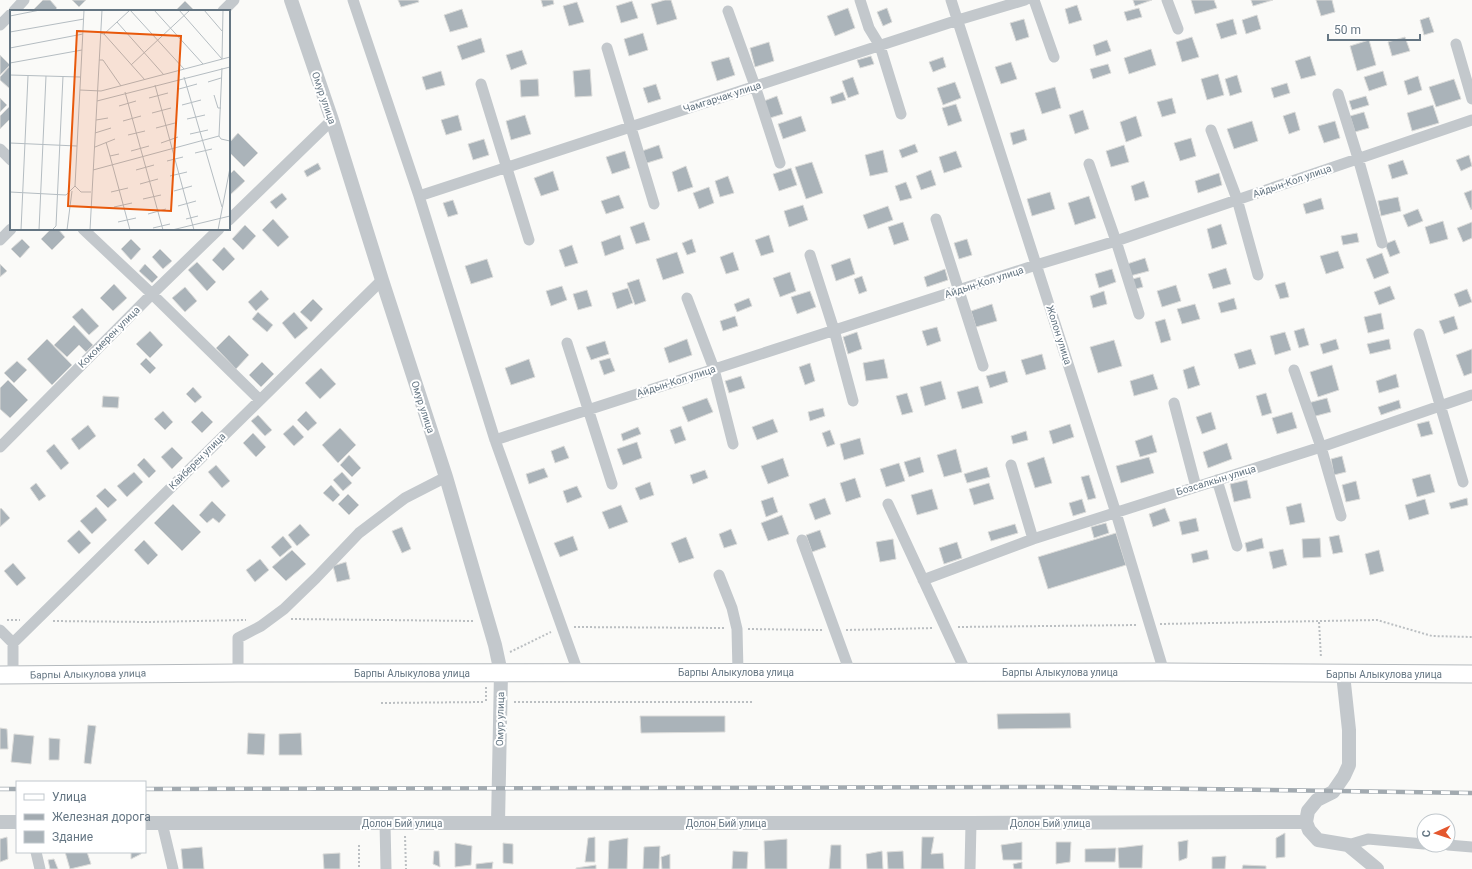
<svg xmlns="http://www.w3.org/2000/svg" width="1472" height="869" font-family="Roboto,sans-serif">
<style>
.building{fill:#aab3b9;stroke:#dcdcda}
.lines{fill:none;stroke-linecap:round;stroke-linejoin:round}
.primary-casing{stroke:#b5babe;stroke-width:19}
.path{stroke:#bbbfc2;stroke-width:2;stroke-dasharray:2 2;stroke-linecap:butt}
.minor{stroke:#c3c8cc;stroke-width:11}
.tertiary{stroke:#c3c8cc;stroke-width:14}
.primary{stroke:#fff;stroke-width:17}
.rail-casing{stroke:#a2aab0;stroke-width:4.5}
.rail{stroke:#fff;stroke-width:3;stroke-dasharray:9;stroke-linecap:butt}
.labels{text-anchor:middle;dominant-baseline:central;stroke-width:4;stroke-linejoin:round;paint-order:stroke}
.street-label{font-size:10px;fill:#657683;stroke:#fff}
.inset-road{fill:none;stroke:#b5bdc2;stroke-width:1}
.view{fill:#e8590c;fill-opacity:0.15;stroke:#e8590c;stroke-width:2}
.inset-edge{fill:none;stroke:#657683;stroke-width:2}
</style>
<rect width="100%" height="100%" fill="#fafaf8"/>
<path class="building" d="M43 0H50L57 8 54 11H34L33 10Z
M72 0H86L79 7Z
M398 0H418L419 2 401 7Z
M541 0H553L554 4 543 7Z
M665 0H671L677 19 657 25 651 4Z
M1133 0H1152L1135 6Z
M1191 0H1214L1217 8 1195 14Z
M1251 0H1273L1253 6Z
M1316 0H1332L1335 12 1321 16Z
M185 1 195 11H175Z
M632 1 638 18 621 23 616 6Z
M577 2 584 22 569 26 563 6Z
M1077 5 1082 20 1069 24 1065 9Z
M848 8 855 28 835 36 827 16Z
M887 8 892 22 883 26 877 12Z
M1139 8 1142 17 1127 21 1124 12Z
M462 9 468 27 450 32 444 15Z
M1257 15 1261 29 1246 34 1242 20Z
M1429 17 1434 32 1424 35 1420 20Z
M1024 19 1029 37 1016 41 1010 23Z
M1233 19 1237 34 1221 39 1216 24Z
M643 33 648 50 629 56 624 39Z
M1192 37 1199 57 1182 62 1176 42Z
M1405 37 1410 51 1392 56 1388 42Z
M481 38 485 52 462 60 457 46Z
M1107 40 1111 51 1096 56 1093 45Z
M1369 40 1376 65 1357 71 1350 46Z
M769 42 774 61 755 67 750 48Z
M1151 49 1156 65 1129 74 1124 58Z
M522 50 527 64 511 70 506 55Z
M0 55 10 65 0 75Z
M871 56 874 64 860 68 857 60Z
M1310 56 1316 75 1301 79 1295 61Z
M729 57 735 75 717 81 711 62Z
M943 57 946 67 933 72 929 62Z
M1011 62 1017 79 1001 84 995 67Z
M1108 64 1111 73 1093 79 1090 69Z
M9 67 11 70V86L9 88 0 80V77Z
M590 69 592 96 575 97 573 71Z
M441 71 445 85 426 90 422 77Z
M1383 71 1387 85 1369 91 1364 77Z
M1218 74 1224 95 1207 100 1201 79Z
M1237 75 1242 92 1230 96 1225 79Z
M1418 76 1422 90 1408 95 1404 81Z
M853 77 859 94 848 98 842 81Z
M538 79 539 96 521 97 520 80Z
M1454 79 1461 99 1436 107 1429 87Z
M955 82 961 98 943 105 937 88Z
M1287 83 1290 93 1274 98 1271 88Z
M656 84 661 99 648 103 643 88Z
M1055 87 1061 108 1042 114 1035 93Z
M843 92 846 100 832 104 830 97Z
M777 96 783 114 770 118 764 101Z
M1366 96 1369 105 1352 110 1349 101Z
M0 98 7 105 0 112Z
M1172 98 1176 113 1162 117 1157 102Z
M956 104 962 121 948 126 942 108Z
M11 105V118L0 129V116Z
M1433 105 1439 123 1412 131 1407 113Z
M1083 110 1089 129 1075 134 1069 115Z
M1295 112 1300 130 1289 134 1283 116Z
M1364 112 1369 128 1355 132 1350 116Z
M458 115 462 130 446 135 441 120Z
M525 115 531 134 511 140 506 121Z
M801 116 806 131 783 139 778 124Z
M1136 116 1142 136 1126 142 1120 122Z
M1252 121 1258 141 1234 149 1227 129Z
M1335 121 1340 138 1324 143 1318 126Z
M1024 129 1027 140 1013 145 1010 133Z
M238 133 258 153 244 167 229 152V143Z
M1191 138 1196 156 1180 161 1174 143Z
M484 139 489 155 473 160 468 144Z
M915 144 918 152 902 158 899 150Z
M659 145 663 158 647 163 642 151Z
M1124 145 1129 162 1111 167 1106 151Z
M883 150 888 172 870 176 865 155Z
M625 151 630 168 612 174 606 157Z
M956 151 962 167 944 173 939 157Z
M1469 155 1472 166 1461 171 1456 160Z
M1403 160 1408 174 1392 179 1388 165Z
M812 162 823 193 806 199 795 167Z
M318 163 321 169 307 177 304 171Z
M686 166 693 187 678 192 672 172Z
M791 168 797 185 779 191 773 174Z
M234 170 245 181 229 196V175Z
M931 170 936 185 921 190 916 176Z
M553 171 559 190 541 196 534 178Z
M1219 173 1222 185 1198 193 1195 181Z
M728 176 734 193 720 197 715 181Z
M1144 181 1149 197 1135 201 1131 186Z
M906 182 912 198 900 201 895 186Z
M709 187 714 203 699 209 693 193Z
M1472 190V209L1471 210 1464 193Z
M1050 192 1055 209 1032 216 1027 199Z
M282 193 287 199 276 209 270 202Z
M619 195 624 208 606 214 601 201Z
M1089 196 1096 218 1075 225 1068 203Z
M1398 197 1401 211 1381 216 1378 201Z
M1321 198 1324 209 1306 214 1303 204Z
M453 200 458 214 448 217 443 203Z
M803 205 808 220 789 227 784 211Z
M888 206 893 220 868 229 863 215Z
M1418 209 1423 221 1408 227 1403 215Z
M273 219 289 237 278 247 262 230Z
M1443 221 1448 239 1430 244 1425 227Z
M644 222 650 240 636 244 630 227Z
M903 222 909 240 894 245 888 227Z
M1472 222V238L1463 242 1457 228Z
M1221 224 1227 244 1212 249 1207 229Z
M245 225 256 236 243 250 232 239Z
M51 229H58L65 237 52 250 41 239Z
M1357 233 1359 242 1343 245 1341 236Z
M620 235 624 249 605 256 601 242Z
M769 235 774 252 761 256 755 240Z
M22 239 30 247 20 258 11 249Z
M131 239 141 249 131 260 121 249Z
M692 239 696 252 687 255 682 243Z
M967 239 972 255 959 259 954 243Z
M1395 240 1400 253 1390 257 1385 244Z
M572 245 578 263 565 267 559 250Z
M224 247 235 259 223 271 212 260Z
M160 249 172 261 163 269 152 257Z
M1338 251 1344 268 1326 274 1320 256Z
M677 252 684 273 663 280 656 259Z
M733 252 739 270 726 274 720 257Z
M1382 253 1389 273 1374 279 1366 259Z
M850 258 855 274 836 281 831 265Z
M1145 258 1149 271 1130 276 1127 264Z
M487 259 493 277 471 284 465 266Z
M197 262 216 282 207 291 188 270Z
M0 264 7 271 0 277Z
M145 264 158 277 152 283 139 271Z
M1226 268 1231 284 1213 289 1208 274Z
M945 269 948 280 927 287 924 277Z
M1112 269 1116 282 1099 288 1095 274Z
M790 272 796 291 780 297 773 278Z
M862 276 867 291 859 294 854 279Z
M1140 277 1143 287 1132 290 1129 280Z
M639 279 646 301 635 305 627 283Z
M1285 282 1289 297 1280 299 1275 285Z
M114 284 127 298 113 311 100 298Z
M1176 285 1181 301 1162 307 1157 291Z
M562 286 567 300 551 306 546 291Z
M1390 286 1395 299 1379 305 1374 292Z
M185 287 197 301 185 312 172 298Z
M628 288 633 303 617 309 612 293Z
M1467 289 1472 302 1459 307 1454 294Z
M261 290 269 299 256 311 248 302Z
M587 290 592 306 578 310 573 294Z
M810 291 816 307 797 314 791 297Z
M1104 291 1107 304 1093 308 1090 296Z
M749 298 752 306 737 312 734 304Z
M1234 298 1237 309 1221 313 1218 303Z
M313 299 323 309 311 322 300 312Z
M992 304 997 321 976 327 971 311Z
M1195 304 1200 319 1182 324 1177 309Z
M82 308 99 326 89 335 72 317Z
M258 312 273 325 267 332 252 319Z
M294 312 308 328 295 339 282 323Z
M1381 313 1384 329 1368 333 1364 317Z
M735 316 738 326 723 331 720 321Z
M1454 316 1458 329 1444 334 1439 321Z
M1165 319 1171 340 1161 343 1155 322Z
M74 325 93 345 86 352 79 345 67 357 54 345Z
M937 327 941 341 927 346 922 331Z
M1304 328 1309 345 1299 348 1294 331Z
M150 331 163 345 150 358 136 344Z
M857 332 862 349 848 354 843 337Z
M1285 332 1291 350 1275 355 1270 336Z
M229 335 249 355 236 369 216 348Z
M47 339 72 365 52 385 27 359Z
M687 339 692 355 669 363 664 348Z
M1336 339 1339 349 1323 354 1320 344Z
M1389 339 1391 349 1370 354 1367 344Z
M1114 340 1122 366 1098 373 1090 347Z
M605 341 609 354 591 360 586 347Z
M1251 349 1256 364 1239 369 1234 354Z
M1472 349V373L1464 376 1456 355Z
M1042 354 1046 369 1026 375 1021 360Z
M146 358 156 368 150 374 140 364Z
M610 358 615 371 604 375 599 361Z
M529 359 535 377 511 385 505 368Z
M884 359 888 378 866 381 863 363Z
M17 361 27 370 14 383 4 373Z
M262 362 274 374 261 387 249 375Z
M810 363 815 381 805 385 799 367Z
M1332 365 1339 390 1318 397 1310 372Z
M1194 366 1200 385 1188 389 1183 370Z
M321 368 336 384 320 399 305 383Z
M1005 371 1008 382 990 388 986 376Z
M1153 374 1158 389 1134 396 1130 381Z
M1396 374 1399 387 1379 393 1376 381Z
M741 376 745 388 729 393 725 381Z
M8 380 28 400 10 418 0 409V388Z
M941 381 946 399 925 406 920 387Z
M978 386 983 403 962 409 957 392Z
M193 387 202 397 195 403 186 394Z
M907 393 913 412 902 415 896 396Z
M1266 393 1272 413 1262 416 1256 396Z
M103 396 119 397 118 408 102 407Z
M707 398 713 412 688 422 682 407Z
M1327 398 1331 412 1312 417 1308 403Z
M1399 400 1401 408 1381 415 1378 407Z
M823 408 825 416 810 421 808 412Z
M163 411 173 422 165 430 154 419Z
M202 411 213 422 202 433 191 422Z
M306 411 317 423 308 431 297 420Z
M1211 412 1216 429 1202 434 1196 417Z
M1292 412 1297 428 1277 434 1272 418Z
M258 415 272 430 265 436 251 421Z
M773 419 778 432 757 440 752 427Z
M1429 421 1433 434 1421 437 1417 424Z
M1070 424 1074 437 1053 444 1049 431Z
M88 425 96 436 79 450 71 439Z
M293 425 304 437 294 446 283 434Z
M681 426 686 440 675 444 670 430Z
M638 427 641 434 623 441 621 434Z
M340 428 356 445 338 463 322 445Z
M830 430 835 444 827 447 822 433Z
M1026 431 1028 440 1013 444 1011 436Z
M253 433 266 447 256 457 243 443Z
M1152 435 1157 452 1140 457 1135 441Z
M860 438 864 454 844 460 840 444Z
M637 442 642 458 623 465 617 449Z
M1227 443 1232 459 1208 468 1203 452Z
M54 444 69 463 61 470 46 451Z
M564 446 569 458 555 463 551 451Z
M172 447 183 458 172 469 161 457Z
M956 449 962 472 944 477 937 455Z
M349 455 361 468 352 477 340 465Z
M1342 456 1346 472 1334 475 1331 459Z
M920 457 924 472 909 477 904 462Z
M1044 457 1052 483 1035 488 1027 463Z
M1149 457 1154 473 1121 483 1116 466Z
M144 458 156 471 149 478 137 465Z
M783 458 789 476 768 484 761 466Z
M899 463 905 481 886 487 880 469Z
M216 465 230 481 222 488 208 472Z
M987 467 990 477 967 483 964 474Z
M544 468 548 477 529 484 526 474Z
M705 470 708 478 693 484 690 475Z
M134 472 143 482 127 497 117 486Z
M342 472 352 483 343 491 333 480Z
M1430 474 1435 492 1417 497 1412 479Z
M1089 475 1096 498 1088 500 1081 477Z
M855 478 861 497 846 502 840 483Z
M1247 480 1251 498 1234 502 1230 484Z
M1356 481 1360 499 1346 502 1342 485Z
M650 482 654 495 640 500 635 488Z
M36 483 46 496 39 501 30 488Z
M989 483 994 499 974 505 969 489Z
M331 485 340 495 333 502 323 493Z
M577 486 582 497 567 503 563 491Z
M105 488 117 500 108 508 96 496Z
M932 489 938 509 917 515 911 495Z
M348 494 359 505 349 515 338 504Z
M773 497 778 512 766 517 761 501Z
M825 498 831 514 815 520 809 504Z
M1467 498 1468 505 1451 509 1449 503Z
M1082 499 1086 512 1073 516 1069 503Z
M1425 499 1429 514 1409 520 1405 505Z
M212 501 226 515 219 523 213 518 207 523 199 515Z
M1301 503 1305 522 1290 525 1286 507Z
M173 504 201 532 182 551 154 523Z
M621 505 628 522 609 529 602 512Z
M96 507 107 520 92 534 80 521Z
M1 508 10 518 0 527V509Z
M1165 508 1170 521 1153 527 1149 514Z
M782 515 789 534 768 541 761 523Z
M1196 518 1199 531 1182 535 1179 522Z
M1106 523 1109 533 1094 538 1091 527Z
M300 524 310 535 297 546 288 535Z
M1015 524 1018 533 991 541 988 532Z
M402 527 411 549 402 553 392 531Z
M731 529 737 544 724 548 719 534Z
M79 530 91 543 79 554 67 541Z
M820 530 826 547 812 552 806 535Z
M1116 533 1126 565 1048 589 1038 557Z
M1339 535 1343 552 1333 554 1329 537Z
M283 536 292 547 280 557 271 547Z
M573 536 578 550 560 557 554 543Z
M686 537 694 558 679 563 671 543Z
M1262 538 1264 548 1247 552 1245 543Z
M1320 538 1321 557 1303 558 1302 539Z
M893 539 896 559 880 562 876 542Z
M144 540 158 555 148 565 134 550Z
M957 542 962 558 944 564 939 548Z
M1283 549 1287 565 1273 569 1269 552Z
M292 550 306 564 286 581 272 567Z
M1207 550 1209 559 1193 563 1191 554Z
M1379 550 1384 571 1370 575 1365 554Z
M260 559 269 570 255 582 246 570Z
M346 562 350 579 337 582 333 566Z
M13 563 26 578 17 586 4 571Z
M1070 713 1071 728 998 729 997 714Z
M640 716H725V732L641 733Z
M88 725 96 726 91 764 84 763Z
M0 728 7 729 8 749H0Z
M248 733 265 734 264 755 247 754Z
M301 733 302 755H279V734Z
M14 734 34 736 31 764 11 762Z
M49 738 60 739 59 760H49Z
M1285 833V857L1276 858V838Z
M7 837 8 859 0 862V839Z
M595 837V862H585L588 838Z
M922 837H934L931 854 943 853 944 869H921Z
M628 838 627 869H608L609 841Z
M787 839V869H765L764 841Z
M1188 840 1187 858 1179 861 1178 842Z
M1022 842V860H1003L1001 845Z
M1056 842H1071L1070 862 1056 864Z
M455 843 472 846 471 865 455 867Z
M503 843 513 844V864L503 863Z
M831 845H841V869H829Z
M1143 845 1142 868H1119L1118 848Z
M660 846 659 869H643L644 847Z
M202 847 204 869H183L181 849Z
M1116 848 1115 862H1085V849Z
M434 851H439L440 867 433 864Z
M733 851 748 852 747 869H732Z
M882 851 883 869H867L866 854Z
M903 851 904 869H888L887 852Z
M65 852H87L91 864 70 869Z
M131 852H141V854L131 859Z
M340 853V869H324L323 854Z
M670 854V869H662L661 857Z
M1226 856 1225 869H1212V857Z
M54 859 58 869H50L48 860Z
M493 862 492 869H476V864Z
M1022 862V869H1014L1013 864Z
M596 865V869H576V868Z
M1243 865 1266 866V869H1242Z"/>
<g class="lines">
<g class="primary-casing">
<path id="primary" d="M0 675 238 673 1164 672 1472 674"/>
</g>
<path class="path" d="M291 619 474 621
M7 620H20
M53 621 147 622 246 620
M1319 622 1321 658
M1160 624 1377 620 1432 636 1472 637
M574 627 726 628
M958 627 1138 625
M748 629 822 630
M846 630 934 628
M510 652 551 632
M486 687V702
M514 702H752
M381 703 485 702
M405 836 406 869
M359 845V869"/>
<path class="minor" d="M353 0 419 196 495 440 578 672
M860 0 869 28 880 46 901 114
M951 0 1116 513 1164 672
M1034 0 1054 57
M1167 0 1178 29
M14 11 24 0
M223 11 234 0
M728 11 755 86 780 163
M0 25 11 14
M1456 44 1472 99
M607 48 654 204
M481 84 529 240
M1338 94 1358 158 1382 243
M1211 130 1237 199 1258 275
M0 149 11 160
M1089 164 1116 241 1139 314
M419 196 958 20 1025 0
M936 219 983 366
M229 220 332 120
M83 229 152 294 260 400
M0 240 11 229
M810 255 834 330 853 401
M687 298 714 369 733 444
M1419 334 1463 482
M567 343 612 484
M1294 370 1321 447 1341 516
M1174 403 1196 487
M495 440 1036 265 1116 241 1472 120
M0 447 152 294 219 229
M1011 465 1033 539 1321 447 1472 395
M1217 480 1237 546
M888 504 966 672
M802 540 850 672
M719 575 732 608 737 629 738 672
M923 580 1033 539
M0 630 13 643V675
M13 643 382 280
M238 673V638L261 626 284 609 316 578 359 533 405 498 446 477
M162 823 173 869
M385 823 386 869
M1348 845 1368 839 1424 844
M1448 845 1472 847
M36 852 40 869
M970 869 971 823"/>
<path class="tertiary" d="M291 0 332 120 382 280 446 477 495 645 501 673 498 823
M1343 674 1349 730V765L1344 776 1333 792 1317 800 1308 811 1306 822 1309 830 1318 840 1348 845 1377 869
M0 822H17
M145 823H971L1306 822"/>
<use href="#primary" class="primary"/>
<g class="rail-casing">
<path id="rail" d="M0 789H17
M145 789 1055 787 1472 793"/>
</g>
<use href="#rail" class="rail"/>
</g>
<g class="labels">
<g class="street-label">
<text transform="translate(722 97) rotate(-18)">Чамгарчак улица</text>
<text transform="translate(324 98) rotate(71)">Омур улица</text>
<text transform="translate(1292 181) rotate(-19)">Айдын-Кол улица</text>
<text transform="translate(984 282) rotate(-18)">Айдын-Кол улица</text>
<text transform="translate(1059 335) rotate(72)">Жолон улица</text>
<text transform="translate(109 337) rotate(-45)">Кокомерен улица</text>
<text transform="translate(676 381) rotate(-18)">Айдын-Кол улица</text>
<text transform="translate(423 407) rotate(72)">Омур улица</text>
<text transform="translate(197 461) rotate(-45)">Кайберен улица</text>
<text transform="translate(1216 480) rotate(-17)">Бозсалкын улица</text>
<text x="736" y="672">Барпы Алыкулова улица</text>
<text x="1060" y="672">Барпы Алыкулова улица</text>
<text x="412" y="673">Барпы Алыкулова улица</text>
<text transform="translate(88 674) rotate(-1)">Барпы Алыкулова улица</text>
<text x="1384" y="674">Барпы Алыкулова улица</text>
<text transform="translate(500 719) rotate(-89)">Омур улица</text>
<text x="402" y="823">Долон Бий улица</text>
<text x="726" y="823">Долон Бий улица</text>
<text x="1050" y="823">Долон Бий улица</text>
</g>
</g>
<g transform="translate(10 10)">
<rect width="220" height="220" fill="#fafaf8"/>
<path class="inset-road" d="M120 0 174 59M144 0 193 54M169 0 212 49M194 0 212 21M0 6 30 0M107 12 154 65M0 22 74 9M90 23 94 24 120 0M94 24 135 70M0 38 73 24M212 49 213 0M89 50H93L111 76M0 53 72 40M121 55 180 0M0 65 70 67M174 67 212 197M198 72 211 68M145 75 184 220M169 79 187 74M70 80 91 81 220 47M115 82 153 220M204 85 208 98H211M139 88 158 83M87 91 220 57M172 95 191 90M109 96 126 91M142 103 161 98M177 109 195 105M86 110 98 108M113 111 131 106M146 118 165 113M85 123 101 118M180 124 198 120M118 125 135 121M209 126 212 58M209 126 211 129 220 131M96 132 100 146M0 133 67 136M151 133 168 127M85 137 105 129M121 141 139 136M185 143 202 139M109 144 100 146 120 220M157 151 173 147M83 160 209 126M126 160 144 155M160 166 177 162M130 174 148 169M65 176 74 0M164 181 182 176M0 182 56 185 65 176 71 182H81M101 182 118 178M133 189 151 185M168 196 186 191M104 197 122 193M138 204 156 199M176 209 188 206M108 212 126 208M143 218 160 214M11 220 18 66M29 220 36 66M42 220 46 216 53 66M57 220 62 181M80 220 92 0M162 220 220 206M208 220 220 158"/>
<path class="view" d="M67 21 171 26 161 201 58 196Z"/>
<rect width="220" height="220" class="inset-edge"/>
</g>
<rect x="16" y="781" width="130" height="72" fill="#ffffff" stroke="#c1c8cd"/>
<rect x="24" y="794" width="20" height="6" fill="#ffffff" stroke="#c1c8cd"/>
<text x="52" y="801" font-size="12" fill="#657683">Улица</text>
<rect x="24" y="814" width="20" height="6" fill="#a2aab0" stroke="#c1c8cd"/>
<text x="52" y="821" font-size="12" fill="#657683">Железная дорога</text>
<rect x="24" y="831" width="20" height="12" fill="#aab3b9" stroke="#c1c8cd"/>
<text x="52" y="841" font-size="12" fill="#657683">Здание</text>
<g transform="translate(1436 833) rotate(267)"><circle r="19" fill="#ffffff" stroke="#c1c8cd"/>
<path d="M0-3L7 15L0 10L-7 15Z" fill="#e4572e"/>
<text y="-6" font-size="11" font-weight="bold" text-anchor="middle" fill="#657683">С</text>
</g>
<path d="M1328 34v6h92v-6" fill="none" stroke="#657683" stroke-width="2"/>
<text x="1334" y="34" font-size="12" fill="#657683" stroke="#ffffff" stroke-width="3" paint-order="stroke">50 m</text>
</svg>
